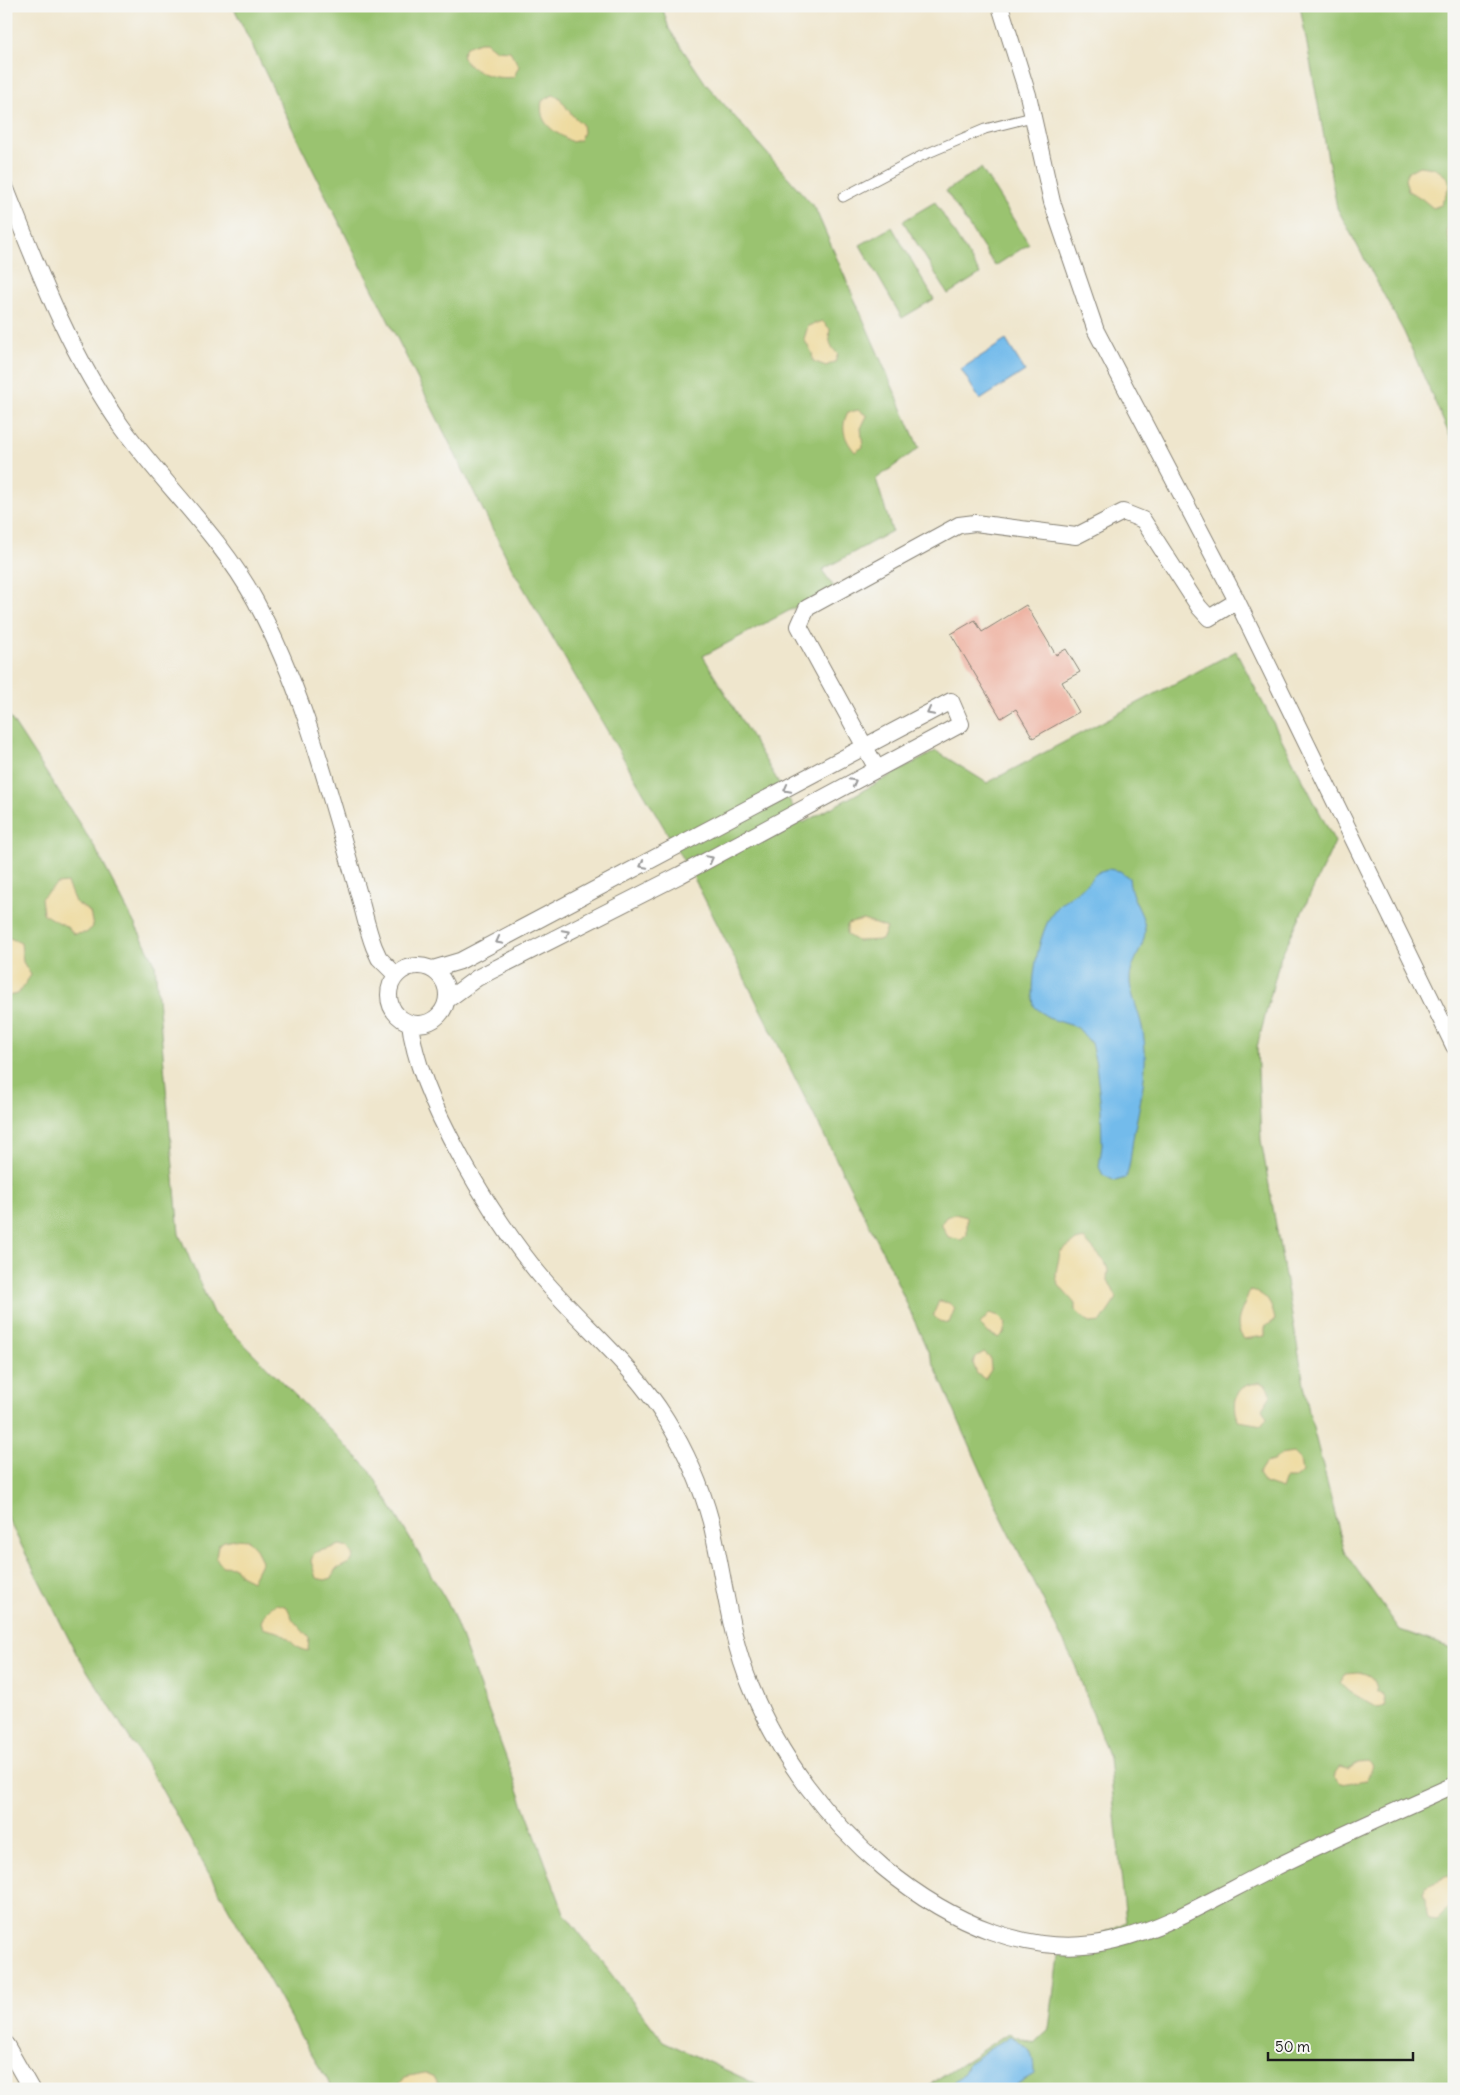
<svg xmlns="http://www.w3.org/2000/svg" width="1460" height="2095" font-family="Delius,sans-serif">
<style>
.green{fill:#9ac36f;stroke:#5b7046}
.sand{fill:#eeda9e;stroke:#857b5d}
.water{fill:#73bbeb;stroke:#486c84}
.building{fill:#eeb1a0}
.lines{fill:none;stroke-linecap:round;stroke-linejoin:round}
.service-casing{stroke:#868174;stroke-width:11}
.minor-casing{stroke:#868174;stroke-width:18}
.service{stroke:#fff;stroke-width:9}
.minor{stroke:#fff;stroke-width:16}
.oneway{stroke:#999}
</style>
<rect width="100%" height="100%" fill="#f6f6f2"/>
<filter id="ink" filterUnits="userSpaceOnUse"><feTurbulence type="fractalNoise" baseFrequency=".02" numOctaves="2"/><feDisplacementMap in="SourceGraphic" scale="10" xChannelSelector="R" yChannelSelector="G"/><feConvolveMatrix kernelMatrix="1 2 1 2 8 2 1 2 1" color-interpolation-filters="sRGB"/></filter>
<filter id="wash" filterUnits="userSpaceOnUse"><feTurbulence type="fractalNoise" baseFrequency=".0096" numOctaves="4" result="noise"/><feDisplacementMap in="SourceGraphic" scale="20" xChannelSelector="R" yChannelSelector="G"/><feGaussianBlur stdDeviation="1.12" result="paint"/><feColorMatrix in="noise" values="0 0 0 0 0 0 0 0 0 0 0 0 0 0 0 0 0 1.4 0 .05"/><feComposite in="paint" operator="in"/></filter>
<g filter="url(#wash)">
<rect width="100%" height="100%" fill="#efe6cd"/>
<path class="green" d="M233 6H662L669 29 706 84 815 208 919 448 876 479 892 531 822 570 834 587 703 656 803 823 936 751 987 783 1236 651 1335 842 1280 959 1257 1047 1261 1140 1309 1412 1345 1553 1400 1630 1454 1649V2089H924L1008 2033 1034 2043 1049 2029 1058 1956 1126 1922 1109 1758 1075 1665 1001 1516 890 1266 696 882 513 570 300 144Z
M1300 6H1454V445L1404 332 1337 208Z
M981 168 1029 244 995 266 946 191Z
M935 202 980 274 948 294 903 221Z
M892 227 934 299 902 318 860 245Z
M6 711 94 846 155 963 179 1234 213 1313 369 1469 450 1607 564 1913 663 2041 767 2089H333L305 2044 158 1783 76 1653 6 1515Z"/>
<path class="sand" d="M479 42H486L496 50 510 51 519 66 514 77C496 80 471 73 462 56L466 47Z
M553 95 559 97 572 115 582 124 583 132 580 140 572 142C554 131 538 125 542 101Z
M1419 166 1435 168 1448 178 1449 187 1441 205 1433 208 1421 198 1408 191 1405 179 1408 172Z
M1454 207V245H1451L1447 231Z
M822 321 830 329C829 340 829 346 838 354L835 362 826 366 813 361 812 353 804 339 808 326Z
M859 410 867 416 861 428 863 447 855 452C844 439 840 427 848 412Z
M67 883 75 902 90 912 93 927 86 933 74 934C62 920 56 924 43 913L41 898 57 884Z
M863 920 887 928 882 940 857 941 847 935V924Z
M10 938 21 943 23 962 31 975 18 994 7 996 6 940Z
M955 1214 967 1217V1235L961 1240 948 1237 941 1224 946 1217Z
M1084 1239 1105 1262 1108 1270 1107 1278 1117 1298 1101 1322 1089 1323 1075 1310V1304C1068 1294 1055 1286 1056 1273 1057 1266 1059 1260 1060 1252L1076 1241Z
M1249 1291C1266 1292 1272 1304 1275 1320L1265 1327V1336L1244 1339C1230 1322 1245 1309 1249 1291Z
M939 1301 949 1303 955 1308 949 1323 939 1321 933 1315Z
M990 1313 999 1316 1006 1323 1004 1333 999 1338 986 1332 980 1324Z
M984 1352 990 1357 991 1370 985 1379 977 1374 973 1363 976 1357Z
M1260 1382 1266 1385 1271 1395 1262 1409 1267 1418 1262 1425 1239 1421C1234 1411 1233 1394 1244 1387 1248 1384 1255 1384 1260 1382Z
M1293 1453 1300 1460 1302 1472 1295 1478H1286L1282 1489 1264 1483 1258 1474 1265 1463 1273 1461 1280 1455Z
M235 1539 248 1540 255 1547 262 1561 252 1581 240 1575 235 1567 222 1566 216 1558 218 1545 224 1541Z
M340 1545 348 1547 354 1556 351 1562 335 1570 332 1578 325 1580 316 1578 311 1561 314 1553C323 1549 332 1549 340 1545Z
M278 1604 287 1607 293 1620 309 1638 308 1651C294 1649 293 1641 282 1634 278 1631 268 1630 263 1628L261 1622C265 1613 268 1607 278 1604Z
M1358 1672C1370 1674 1376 1679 1377 1691L1384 1695 1386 1706 1378 1708 1350 1692 1340 1683 1346 1673Z
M1368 1762 1373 1767 1366 1780 1341 1784 1334 1777 1336 1771 1341 1767 1348 1769 1358 1763Z
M1448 1876 1454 1880 1450 1907 1437 1920 1428 1919C1423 1910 1428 1902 1423 1892L1426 1886Z
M424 2073 435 2078 440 2089H396L405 2077Z"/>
<path class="water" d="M1006 340 1025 371 980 400 961 369Z
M1108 869 1120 871 1129 878C1130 899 1143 910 1145 928 1146 948 1128 964 1130 983 1132 998 1139 1012 1142 1027 1150 1064 1141 1098 1134 1133 1131 1149 1131 1163 1126 1178L1115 1181 1103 1175 1099 1167 1102 1145 1101 1109 1096 1064 1091 1043 1077 1027 1048 1018 1034 1006C1030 981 1039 927 1057 907 1065 898 1076 894 1084 886 1094 877 1094 872 1108 869Z
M1010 2036C1029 2046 1034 2052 1034 2074L1009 2089H949L955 2080 964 2074 968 2063Z"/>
<g id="blocks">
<path class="building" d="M1026 605 1056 655 1066 649 1080 672 1062 682 1079 712 1033 738 1016 709 1001 718 951 634 975 620 982 632Z"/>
</g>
</g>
<g filter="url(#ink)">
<use href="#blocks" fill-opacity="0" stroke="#868174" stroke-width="1"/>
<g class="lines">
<g class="service-casing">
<path id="service" d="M843 197 921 156 985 129 1032 117"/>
</g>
<g class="minor-casing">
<path id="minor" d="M1000 6 1028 95 1052 202 1096 331 1237 601 1454 1046
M6 189C39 272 70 354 122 427 165 486 220 536 255 600 303 689 327 785 355 881 362 903 366 926 374 947L379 958 396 975
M877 769 799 626 807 608 959 525 975 523 1076 536 1123 512 1143 520 1199 607 1209 618 1237 601
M389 995a29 29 0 1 1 58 0a29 29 0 1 1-58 0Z
M433 969 460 961 951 701 961 724 680 875 477 978 447 1000
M410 1023C418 1099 494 1221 543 1279 584 1327 632 1364 666 1419 686 1451 701 1485 711 1522 724 1577 729 1635 751 1687 779 1757 827 1820 884 1868 947 1920 1031 1961 1115 1940 1169 1927 1220 1895 1270 1870 1330 1840 1392 1813 1454 1785
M6 2045 31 2089"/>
</g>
<use href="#service" class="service"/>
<use href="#minor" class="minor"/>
</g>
<defs><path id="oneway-chevron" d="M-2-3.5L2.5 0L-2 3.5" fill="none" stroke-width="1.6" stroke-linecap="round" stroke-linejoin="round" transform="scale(1.25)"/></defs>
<g class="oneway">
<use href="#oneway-chevron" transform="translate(930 712) rotate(152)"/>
<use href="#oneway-chevron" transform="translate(853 782) rotate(-28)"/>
<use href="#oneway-chevron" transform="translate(787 789) rotate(152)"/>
<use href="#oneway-chevron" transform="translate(710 859) rotate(-28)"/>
<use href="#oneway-chevron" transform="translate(643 865) rotate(152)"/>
<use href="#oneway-chevron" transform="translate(566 933) rotate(-27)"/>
<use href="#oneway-chevron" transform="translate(499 941) rotate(152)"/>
</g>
</g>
<rect width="1460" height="2095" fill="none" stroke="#f6f6f2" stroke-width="25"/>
<path d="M1268 2052v8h145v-8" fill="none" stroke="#1c1c1c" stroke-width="2.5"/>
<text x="1275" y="2052" font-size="15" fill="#1c1c1c" stroke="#f6f6f2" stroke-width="4" paint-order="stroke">50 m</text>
</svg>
